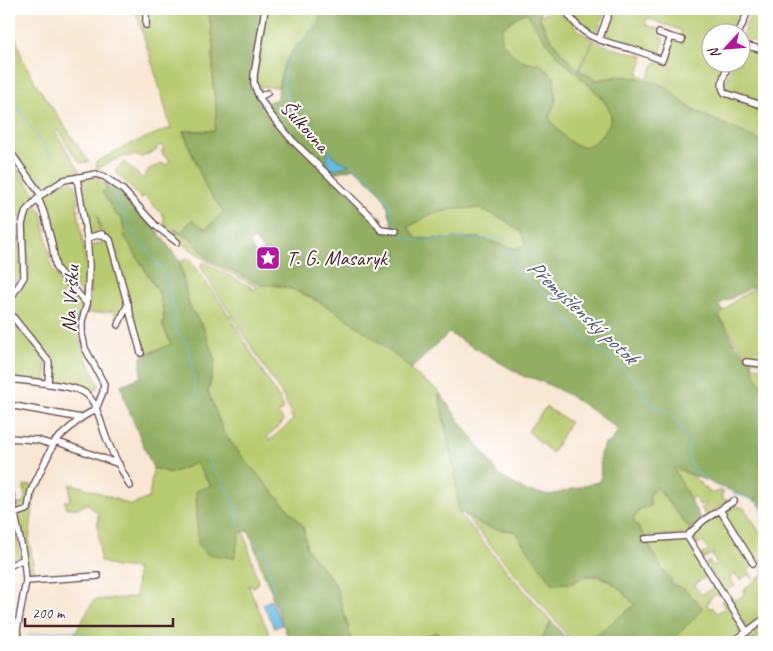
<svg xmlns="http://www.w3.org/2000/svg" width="773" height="651" font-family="Caveat,sans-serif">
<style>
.green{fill:#b7cb6f;stroke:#80754d}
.forest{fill:#91af62;stroke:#6e6746;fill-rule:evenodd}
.water{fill:#66bbe2;stroke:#586d86}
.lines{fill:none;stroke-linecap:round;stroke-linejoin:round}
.stream{stroke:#66bbe2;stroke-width:1}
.minor-casing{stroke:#643d44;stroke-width:8}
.minor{stroke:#fff;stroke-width:5.5}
.labels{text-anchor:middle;stroke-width:4;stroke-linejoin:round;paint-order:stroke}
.street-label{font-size:21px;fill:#4a1f2b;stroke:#fff}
.poi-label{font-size:21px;fill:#4a1f2b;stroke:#fff;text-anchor:start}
.water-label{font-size:22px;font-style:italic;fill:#555d74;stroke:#fff}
</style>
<rect width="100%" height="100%" fill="#fff"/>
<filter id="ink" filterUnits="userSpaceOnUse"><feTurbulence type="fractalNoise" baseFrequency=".02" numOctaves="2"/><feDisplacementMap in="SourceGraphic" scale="10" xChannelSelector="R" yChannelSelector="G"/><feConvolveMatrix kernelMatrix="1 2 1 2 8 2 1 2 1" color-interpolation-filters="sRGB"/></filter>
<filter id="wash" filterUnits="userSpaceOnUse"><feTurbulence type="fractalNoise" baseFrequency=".0096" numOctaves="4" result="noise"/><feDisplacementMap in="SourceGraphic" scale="20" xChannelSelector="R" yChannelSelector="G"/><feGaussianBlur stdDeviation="1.12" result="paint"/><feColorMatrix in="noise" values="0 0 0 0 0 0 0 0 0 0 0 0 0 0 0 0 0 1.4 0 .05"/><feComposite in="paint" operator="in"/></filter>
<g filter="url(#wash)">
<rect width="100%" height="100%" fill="#f8e7d3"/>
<path class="green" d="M11,9h2l1,22 8,27 14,26 53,78 -9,1 -23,-33 -2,2 25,39 -18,6 -23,14 -30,-46v-45h5v-3l-2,1 -3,-6v-58l5,-3z
M135,9h73l5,32v45l3,18 -1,27h-32l24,59 17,22 -19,17 -24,3 -6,-3 -6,5 -5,-9v-9l-20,-20 -3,3 -26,-28 9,-9 19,17 5,-9 14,-7 4,2 3,-2v-5l-6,-3 -2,-4 3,-1 -2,-5 -6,2 1,3 -15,7c-16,-5 -31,5 -45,12l-1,-7 30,-16 39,-16 6,-1 -10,-37z
M267,9h55l-4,13 -17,22 -3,-1 -14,21 -6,23h-21l-2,-4z
M557,9h6l17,23 13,8 -15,30c-17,-15 -30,-34 -39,-54z
M568,9h38l-9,24 -3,2 -4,-1 -17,-16z
M613,9h58l5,2 1,-2h69l-9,23h-27v30l16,1c-3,9 -11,22 -4,31l42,16v32c-21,-7 -58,-24 -77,-37 -7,-4 -11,-11 -18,-15 -22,-13 -46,-16 -71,-10l-19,-10 15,-29 22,8 28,7 -6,18 10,4 8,-17 9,3 9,-24 9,3 1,-4 -4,-2 2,-6 -35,-13 -2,6 13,5 -1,5 8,6 -5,14c-9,1 -16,-5 -24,-7 -10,-3 -19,-4 -29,-8l-3,-6z
M752,9h12v36l-21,-7 -1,-2z
M527,12c10,18 22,34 36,49 12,13 45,37 48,54 1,7 -6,16 -10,20 -3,4 -7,9 -11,11 -18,7 -32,-17 -41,-28l7,-18 -3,-24 -14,-13c-20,3 -26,-9 -38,-22l1,-13 16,-12z
M741,46l23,6v51l-39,-14 -1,-3 9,-23 7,-1z
M9,156l27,39 -16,25 -4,-7 -4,2 1,20 2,3 4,-1 3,37 -13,23z
M98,177l10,13 -5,2 13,23 6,3 3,19 34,56 5,20 -1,13 8,19 -28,9 -33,-118 -8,-4 -5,-17 3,17 -11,3 -8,-53 2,-3z
M71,180l4,3 4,20 -2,1 6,39 2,20h2l-1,36 -28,-33 -7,-37 -8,-27v-6l21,-14z
M34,207h4l4,6 10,56 31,36 -6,25 4,15 18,41 -5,5 -42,-10 2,-20 -45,-54 20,-29 -3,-47 2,-14z
M479,208l24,11 18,13 5,12 -10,5 -37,-11 -62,1 -9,-12 23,-13 22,-5z
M175,231l18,9 14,18 62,26 25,6 37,18 42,28 38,33 -1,1 28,21 16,80 5,42 53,64 39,44 -8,17 3,4h-96l-14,-10 -23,10h-58l-3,-2 -17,-56 -28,-35 -4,-23 -59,-67 -20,-26 -16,-41 7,-31 -12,-34 -14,-21 -9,-44 8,-4 33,45 59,97 4,9 -6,4 6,8 -17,16 3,3 23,-20 -9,-22 -84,-132 3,-4 53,28 1,-3 -50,-26 -31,-22z
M108,241l19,62 -7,14 -4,1 -2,-7 -28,3 4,-14v-54z
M764,282v80l-16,-3 -29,-43 14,-14z
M9,315l38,47 -1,20 -37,-5z
M753,366l11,1v24l-9,-17z
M546,407l24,15 -18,31 -24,-22z
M196,463l44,69h4l14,50 -2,4 -3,1 -5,-2 21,48 2,9h-172l-25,-7 20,-35 42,-3 1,-28 -22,-2 -15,-6c0,-16 -3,-31 -2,-47l-10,-10 -11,4h-11l-1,-7h5v-17l13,3 48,18 18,-7 4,-30 18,5z
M677,468l14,7 20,18 11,-2 1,2 -2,3 4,4h3l-22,16 -5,-8 6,-4 -1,-2 -6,3 -6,-8 -4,2 -16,-28z
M31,485l4,5 -6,51 6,32 -6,2 -12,-71 8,-1 -1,-17z
M656,487l35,43 -6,4 -40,3 -12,-17z
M732,505l12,3 20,30v34l-7,-9 -9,6 6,11 -5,-6 -9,6 -4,-6 -6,3 5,9 -11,6 -18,-29 3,-2 4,5 4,-2 -5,-9 2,-1 -1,-1 -10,6 -2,-4 8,-4 -6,-9 -8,2 -2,-8 11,-13z
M464,514c21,11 25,15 50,17l9,13 50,39c26,-18 44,3 62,22l-26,20 -20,17h-12l-6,-5h-3l-13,-17 -41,-47z
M11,517l10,39 -12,6v-44z
M685,537l24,38 -13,8 -1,3 6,9 15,-9 5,8 -3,2 -2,-2 -7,5 1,2 -3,2 2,6 3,-2 5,6 8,-5 -4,-6 3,-2 19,30 -16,12h-35l1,-2 -6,-3 -3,5 -9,-4 27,-30 -19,-20 -12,-5 -1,-4 -9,-11 -14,-27z
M764,573v44l-16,12 -17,-26 -2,-8 5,6 11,-7 -1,-4z
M764,623v19h-25l5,-3 3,3 8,-6 -2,-4z"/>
<path class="forest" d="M208,9h55l2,27 -2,-1 -8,48 10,20 13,-4c0,-19 4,-32 14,-47 3,-5 4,-7 9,-8l17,-22 4,-13h218l1,6 -2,1 5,12 17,25 20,19 12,7 5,1 21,-4 20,2 20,6 11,6 15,14 19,11 60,27v139l-46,24 6,6 -5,5c7,12 21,40 33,45l3,13 9,17v118l-8,-8 -83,-34 28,53 -10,10 -35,-43 -6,8v11l-10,3 -7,11 12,17 16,31 10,11v4c14,6 23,13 31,25 -8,13 -21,21 -29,34h-84l20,-17 26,-20 -1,-2 -22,-21 -14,-7 -16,1 -9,7 -20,1 -39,-53c-13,-1 -25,-2 -37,-9 -6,-4 -10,-8 -18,-9l-4,-41 -17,-81 62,85 26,15 25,4 50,-14 -1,-27 4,-9 7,-4 7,-10 -4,-5c-22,-15 -42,-31 -67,-42 -8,-3 -14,-7 -22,-7l-76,-44 -38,36c-25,-22 -114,-95 -148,-83l-56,-28 -14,-18 -18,-9v-2l6,3 11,-12 14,9 18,-17 -17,-22 -24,-59h32l1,-27 -3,-18v-45zM527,12c8,15 17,28 28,41 13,15 53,44 56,62 1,11 -15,30 -25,31 -16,3 -28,-17 -37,-28l7,-18 -2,-23 -15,-14c-19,3 -26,-9 -38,-22l1,-13 16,-12zM355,168l25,24 6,10 7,24 -9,2 -3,-3 2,-6 -2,-3h-7l-43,-41 3,-2zM480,208l23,11 18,13 5,12 -10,5 -37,-11 -62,1 -9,-12 23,-13 22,-5zM255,239l13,18 -2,2h-6l-10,-14v-4z
M107,181l12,9 37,39 24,33 9,44 14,21 12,34 -7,31 16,41 20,26 59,67 4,23 28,35 17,56 3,2h-65l-18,-45v-5l-8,-17 -15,-44 -9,1 -6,26 -28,-4 -8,-9 -2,-54 15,-5 -15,-23 -25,10 -18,-5 -28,-67 -4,-16 20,-8v-20l30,-13 -8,-18 1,-13 -5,-20 -34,-56 -3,-19 -6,-3 -14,-23 5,-2 -3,-7z
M551,621l14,16h6l6,5h-31l-4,-4z
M436,632l14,10h-37z"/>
<path class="water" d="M328,150l8,9 14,6 -19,5 -4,-5z
M271,600l11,25 -8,3 -11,-24z"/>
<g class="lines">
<path class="stream" d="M306,9l8,17 -29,37 -1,25 10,27 7,10 27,25
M9,86l1,6
M16,105l36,53
M350,165h4c11,10 27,20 33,34 7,16 4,23 17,39l20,3 31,-3 16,2 31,-2 6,4 6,25 13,13 20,15 32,39 52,41 7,9 14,22 15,4 7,8 14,23 1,19 7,12 28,20
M106,183l8,11 12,25 1,7 11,11 29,41 3,20 4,9v15l3,11 8,7 5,12 6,45
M207,458l27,42 5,24
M733,493c17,6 33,8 29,30l2,3
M252,539l15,15 7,39
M28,635c22,-3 52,-11 70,7"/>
</g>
</g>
<g filter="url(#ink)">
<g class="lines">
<defs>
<path id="minor" d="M265,9l-11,66v9l5,13 11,17 22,26 79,77 10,13 14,2
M565,9c17,30 37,32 67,40 10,3 20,7 30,11l9,-23 -12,-4
M146,25v-16
M739,32l10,-23
M671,37l11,3
M599,40l11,-31
M740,44l24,6
M729,62c-3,10 -11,23 -4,31l39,13
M9,95l4,8
M259,97l8,-4
M9,150l32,45
M38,198l6,15 8,31 4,24 31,36
M87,238l15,-4 8,6 31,113
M9,301l15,-24 -2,-53 4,-13 15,-16 23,-15 32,-6 9,3 18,13 33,36 21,16
M9,312l40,50 -1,22
M118,325l10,-21
M746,362l18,2
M9,379c15,2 65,6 76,14 12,8 16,32 21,44 6,17 16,33 24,49
M9,405l72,13
M9,438l28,2 16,5
M55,441l64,23
M9,485l15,74 2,22 -9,49 2,12
M720,510l33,53
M14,514l14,-5 3,-18 24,-50 26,-23 15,-9 7,-17 1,-8 -19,-36 -3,-14v-13l5,-17 2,-38 -2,-28 -10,-60
M687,536l60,96
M645,539l42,-3 17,-16 30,-19
M9,566l15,-7
M26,581l72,-5
M733,642l31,-23"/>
</defs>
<use href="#minor" class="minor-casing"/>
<use href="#minor" class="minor"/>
</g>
</g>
<defs>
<symbol id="sight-square" viewBox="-11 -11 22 22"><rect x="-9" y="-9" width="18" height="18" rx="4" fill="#b5179e" stroke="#fff"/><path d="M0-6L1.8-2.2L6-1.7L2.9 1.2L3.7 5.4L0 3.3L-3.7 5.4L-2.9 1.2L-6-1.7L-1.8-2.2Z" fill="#fff"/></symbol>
</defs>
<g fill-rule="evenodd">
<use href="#sight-square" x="254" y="244" width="28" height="28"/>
</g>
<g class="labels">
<g class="street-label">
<text transform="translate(305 126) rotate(48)" y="7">Šulkovna</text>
<text transform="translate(70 299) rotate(-87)" y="7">Na Vršku</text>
</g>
<g class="poi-label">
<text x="286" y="265">T. G. Masaryk</text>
</g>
<g class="water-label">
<text transform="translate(583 311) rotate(43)" y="8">Přemyšlenský potok</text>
</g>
</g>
<rect width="773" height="651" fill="none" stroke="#fff" stroke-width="30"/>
<g transform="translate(726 48) rotate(244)"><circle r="24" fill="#ffffff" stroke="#b7a5aa"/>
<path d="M0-4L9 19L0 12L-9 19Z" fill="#b5179e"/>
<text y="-8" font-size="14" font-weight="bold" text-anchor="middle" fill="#4a1f2b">N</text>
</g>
<path d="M25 618v8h148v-8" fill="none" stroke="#4a1f2b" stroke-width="2.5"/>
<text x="32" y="618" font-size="15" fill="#4a1f2b" stroke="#ffffff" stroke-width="4" paint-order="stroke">200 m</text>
</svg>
